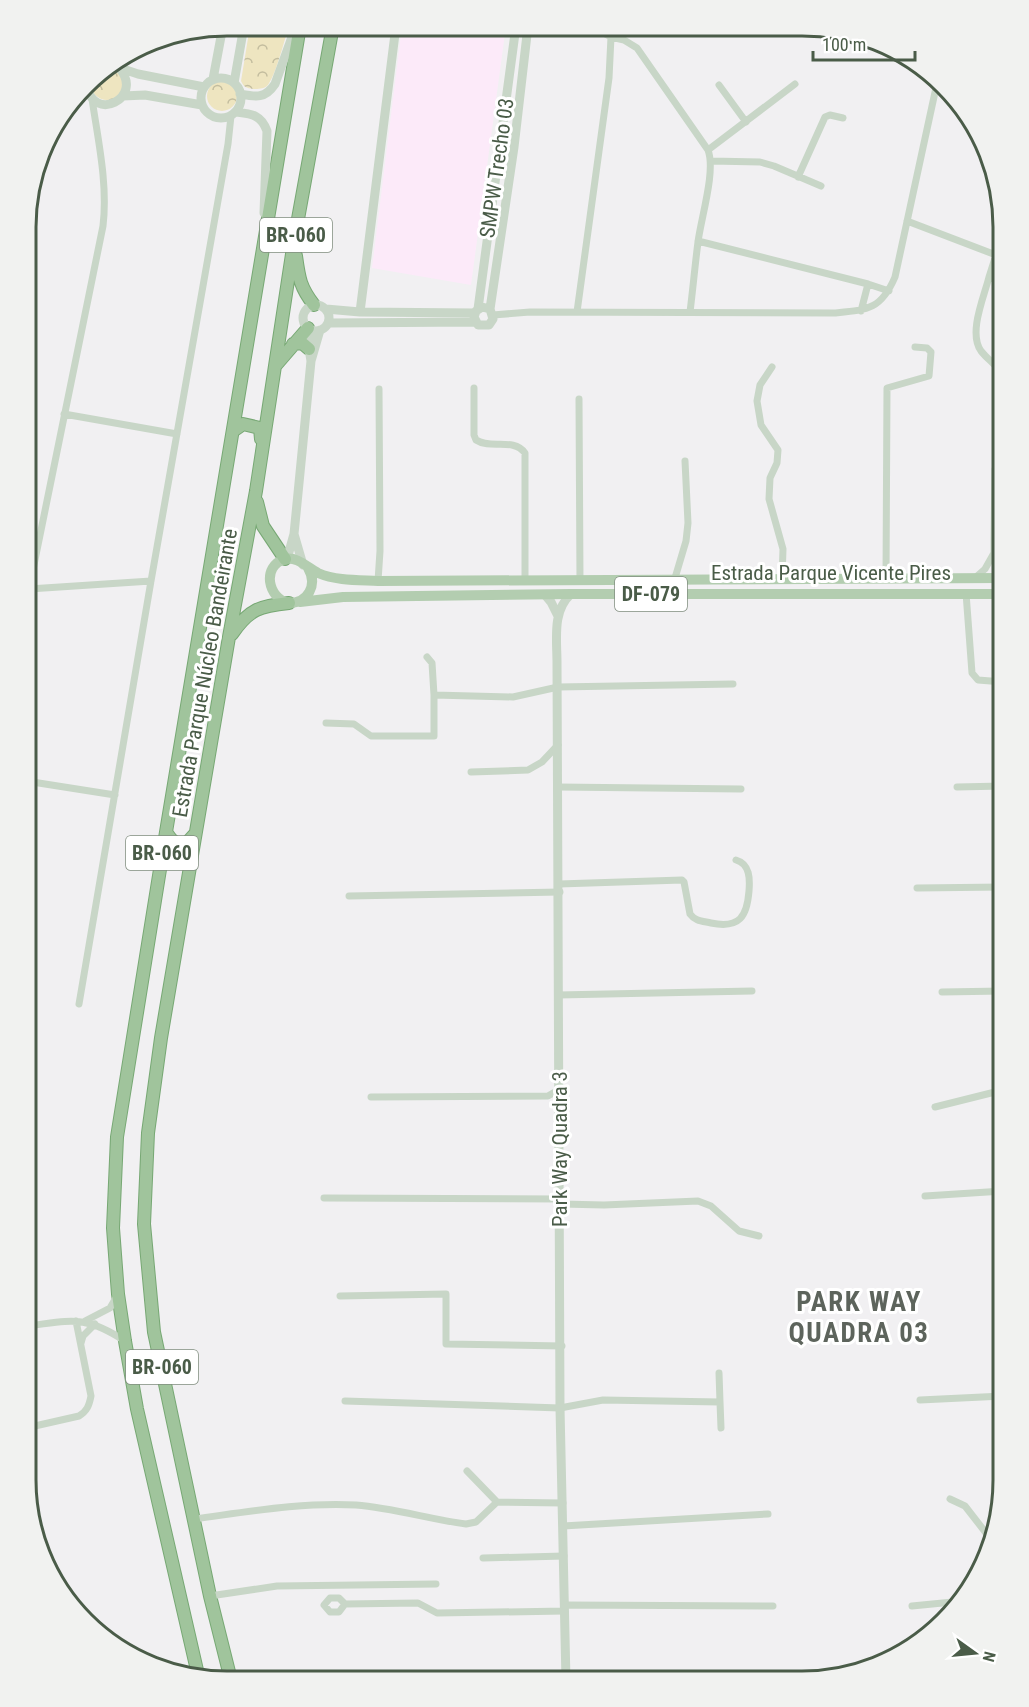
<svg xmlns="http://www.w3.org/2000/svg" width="1029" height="1707" font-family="'Roboto Condensed',sans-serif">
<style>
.commercial{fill:#fceaf9}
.park{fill:url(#park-crowns)}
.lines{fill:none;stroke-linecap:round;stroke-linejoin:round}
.trunk-casing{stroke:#77a874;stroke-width:14}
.minor{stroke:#c8d6c7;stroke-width:7}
.tertiary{stroke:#c8d6c7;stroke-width:9}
.primary{stroke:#b3cdb0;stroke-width:10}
.trunk{stroke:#a0c49c;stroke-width:12}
.labels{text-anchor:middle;stroke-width:6;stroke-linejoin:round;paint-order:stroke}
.shield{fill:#fff;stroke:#808d7f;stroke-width:1.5}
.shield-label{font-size:20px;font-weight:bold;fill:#4a5c48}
.street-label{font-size:21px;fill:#4a5c48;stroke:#fff}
.district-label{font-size:27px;font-weight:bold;letter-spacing:1.5px;fill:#5d645c;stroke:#fff}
.rim{fill:none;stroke:#4a5c48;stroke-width:3}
</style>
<defs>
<pattern id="park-crowns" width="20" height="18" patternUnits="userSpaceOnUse" patternTransform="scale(1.5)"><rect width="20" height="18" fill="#eee5c0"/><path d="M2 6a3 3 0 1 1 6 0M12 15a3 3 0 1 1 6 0" fill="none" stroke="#c3bd9e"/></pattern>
</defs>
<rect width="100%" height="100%" fill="#f1f0f2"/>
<path class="commercial" d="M402,26h104l-35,259 -99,-17z"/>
<path class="park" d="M250,26h39c-4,12 -14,52 -22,60 -4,3 -10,3 -14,3 -7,-1 -9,-2 -12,-8z
M91 84a16 16 0 1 1 32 0a16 16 0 1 1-32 0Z
M207 96a15 15 0 1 1 30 0a15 15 0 1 1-30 0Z"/>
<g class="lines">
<defs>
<path id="trunk" d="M296,256c3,22 4,31 18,49
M293,344l9,-1 7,6
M276,365l32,-37
M233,431l10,-7 17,4 1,11
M257,502l6,24 22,33
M232,634c17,-25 28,-28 57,-31
M166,832c5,8 8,12 19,13l10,-11
M199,1679l-62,-270 -12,-68 -7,-47 -5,-66 4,-91 49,-305 134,-806
M231,1680l-21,-84 -56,-264 -10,-108 4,-91 13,-95 68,-401 27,-146 38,-250 39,-215"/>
</defs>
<use href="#trunk" class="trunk-casing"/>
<path class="minor" d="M592,27l19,10 13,3 13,8 71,102c8,21 -7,68 -10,92 -3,23 -5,46 -8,70
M719,85l27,37
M708,150l87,-66
M711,161l49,1 14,4 47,20
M798,177l27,-60 5,-2 13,3
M907,221l89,34 -7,22 14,6
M698,241l170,43 21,7
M989,277c-5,20 -21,56 -8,74 7,9 17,15 22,25
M861,311l7,-27
M577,312l32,-234 2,-41
M493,315l37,-3 304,1c33,-3 47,-3 61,-36l42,-194
M772,367l-12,18 -3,16 4,24 17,25 -1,13 -7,15 -1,21 14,50 -1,30
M474,388v47l2,5c15,10 37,-3 49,13v128
M579,399l1,182
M64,414l113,20
M1003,572l-9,-19v-12l1,-72 8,-11
M976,577l9,-8 9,-16
M675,578l11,-37 2,-18 -3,-62
M886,578l1,-190 42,-12 2,-24 -4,-4 -12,-1
M378,581l2,-30 -1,-162
M29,589l122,-8
M966,593l6,80 6,7 25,2
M27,599l76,-373c5,-42 -5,-86 -11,-127
M427,657l5,6 2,32 79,2 45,-10 175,-3
M326,723l28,1 17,12h63v-41
M471,772l57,-2 14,-8 16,-17
M26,781l89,14
M558,787l183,2
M957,787l46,-1
M559,884l123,-4 2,2 6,32c5,7 12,7 21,9 29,6 36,-7 38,-32 1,-12 1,-27 -13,-31
M917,888l86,-1
M349,896l211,-4
M942,992l61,-1
M558,995l194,-4
M79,1004l72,-423 77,-437 3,-28
M371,1097l177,-1 12,-7
M935,1107l68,-17
M925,1196l78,-5
M324,1198l237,1
M561,1204l43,1 94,-4 13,5 28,25 20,5
M340,1296l106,-2v50l116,2
M85,1321l25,-13 7,-12
M26,1326c45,-5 58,-12 99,15
M81,1343l2,-7 12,-12
M719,1373l1,29
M920,1400l83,-4
M345,1401l215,7 43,-8 117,2 1,26
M26,1428l53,-12c8,-5 10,-10 12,-20l-15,-75
M467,1471l30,31 66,1
M950,1499l15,7 28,36
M194,1519c53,-7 108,-17 162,-14 37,3 73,14 110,19l10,-2 21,-20
M563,1526l205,-12
M483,1558l81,-2
M210,1596l67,-10 159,-2
M345,1604l-6,8h-9l-6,-7 6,-7h9l6,6 73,-1 19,10 128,-2
M565,1605l208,1
M912,1606l51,-5"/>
<path class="tertiary" d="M111,65l27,9 66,13
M201 98a20 20 0 1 1 40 0a20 20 0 1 1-40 0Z
M213,79l10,-53
M234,83l10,-57
M87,86c6,37 57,12 33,-17
M240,94c16,3 25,5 35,-10l21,-58
M123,96l22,-1 57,10
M235,112c16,2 26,2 32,19l-3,82
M303 318a13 13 0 1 1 26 0a13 13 0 1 1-26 0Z
M326,309l34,3 114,1
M478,309l38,-283
M490,309l-8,-2 -6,4 -2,6 4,8h11l4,-6 -3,-10 24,-162 14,-121
M360,312l36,-286
M329,323l146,-1
M311,361l9,-31
M294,534l9,31
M287,559l7,-25 17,-173 -2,-12 2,-19
M546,596l5,6 7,14
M566,1681l-6,-273 -3,-745c0,-24 -5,-52 14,-69"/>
<path class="primary" d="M308,568c10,17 0,35 -19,35 -21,-4 -28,-37 -4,-44 12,-3 23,9 33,14 19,8 40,7 60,8l625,-3
M300,602l43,-5 228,-3h432"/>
<use href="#trunk" class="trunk"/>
</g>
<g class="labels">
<g class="shield">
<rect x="260" y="218" width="72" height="34" rx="4.5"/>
<rect x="615" y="577" width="72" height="34" rx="4.5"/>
<rect x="126" y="836" width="72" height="34" rx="4.5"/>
<rect x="126" y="1350" width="72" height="34" rx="4.5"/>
</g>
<g class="shield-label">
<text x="296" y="242">BR-060</text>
<text x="651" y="601">DF-079</text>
<text x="162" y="860">BR-060</text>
<text x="162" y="1374">BR-060</text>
</g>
<g class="street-label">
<text transform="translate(497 168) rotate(-82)" y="7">SMPW Trecho 03</text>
<text x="831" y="580">Estrada Parque Vicente Pires</text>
<text transform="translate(205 673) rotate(-80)" y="7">Estrada Parque Núcleo Bandeirante</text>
<text transform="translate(560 1149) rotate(-90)" y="7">Park Way Quadra 3</text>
</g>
<g class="district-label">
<text x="859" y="1311">PARK WAY<tspan x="859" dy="31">QUADRA 03</tspan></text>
</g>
</g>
<path d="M0 0H1029V1707H0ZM227 36H802A191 191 0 0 1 993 227V1480A191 191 0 0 1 802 1671H227A191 191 0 0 1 36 1480V227A191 191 0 0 1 227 36Z" fill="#f1f2f0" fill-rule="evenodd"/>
<path class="rim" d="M227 36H802A191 191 0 0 1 993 227V1480A191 191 0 0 1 802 1671H227A191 191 0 0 1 36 1480V227A191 191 0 0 1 227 36Z"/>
<g transform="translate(975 1653) rotate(105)" stroke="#ffffff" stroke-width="4.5" paint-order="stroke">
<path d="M0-4.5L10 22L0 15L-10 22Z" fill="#4a5c48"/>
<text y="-9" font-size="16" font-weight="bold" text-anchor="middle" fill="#4a5c48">N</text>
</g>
<path d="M813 51v9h102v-9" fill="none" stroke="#4a5c48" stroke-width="3"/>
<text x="822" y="51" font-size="18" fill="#4a5c48" stroke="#ffffff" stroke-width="4.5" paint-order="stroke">100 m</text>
</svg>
